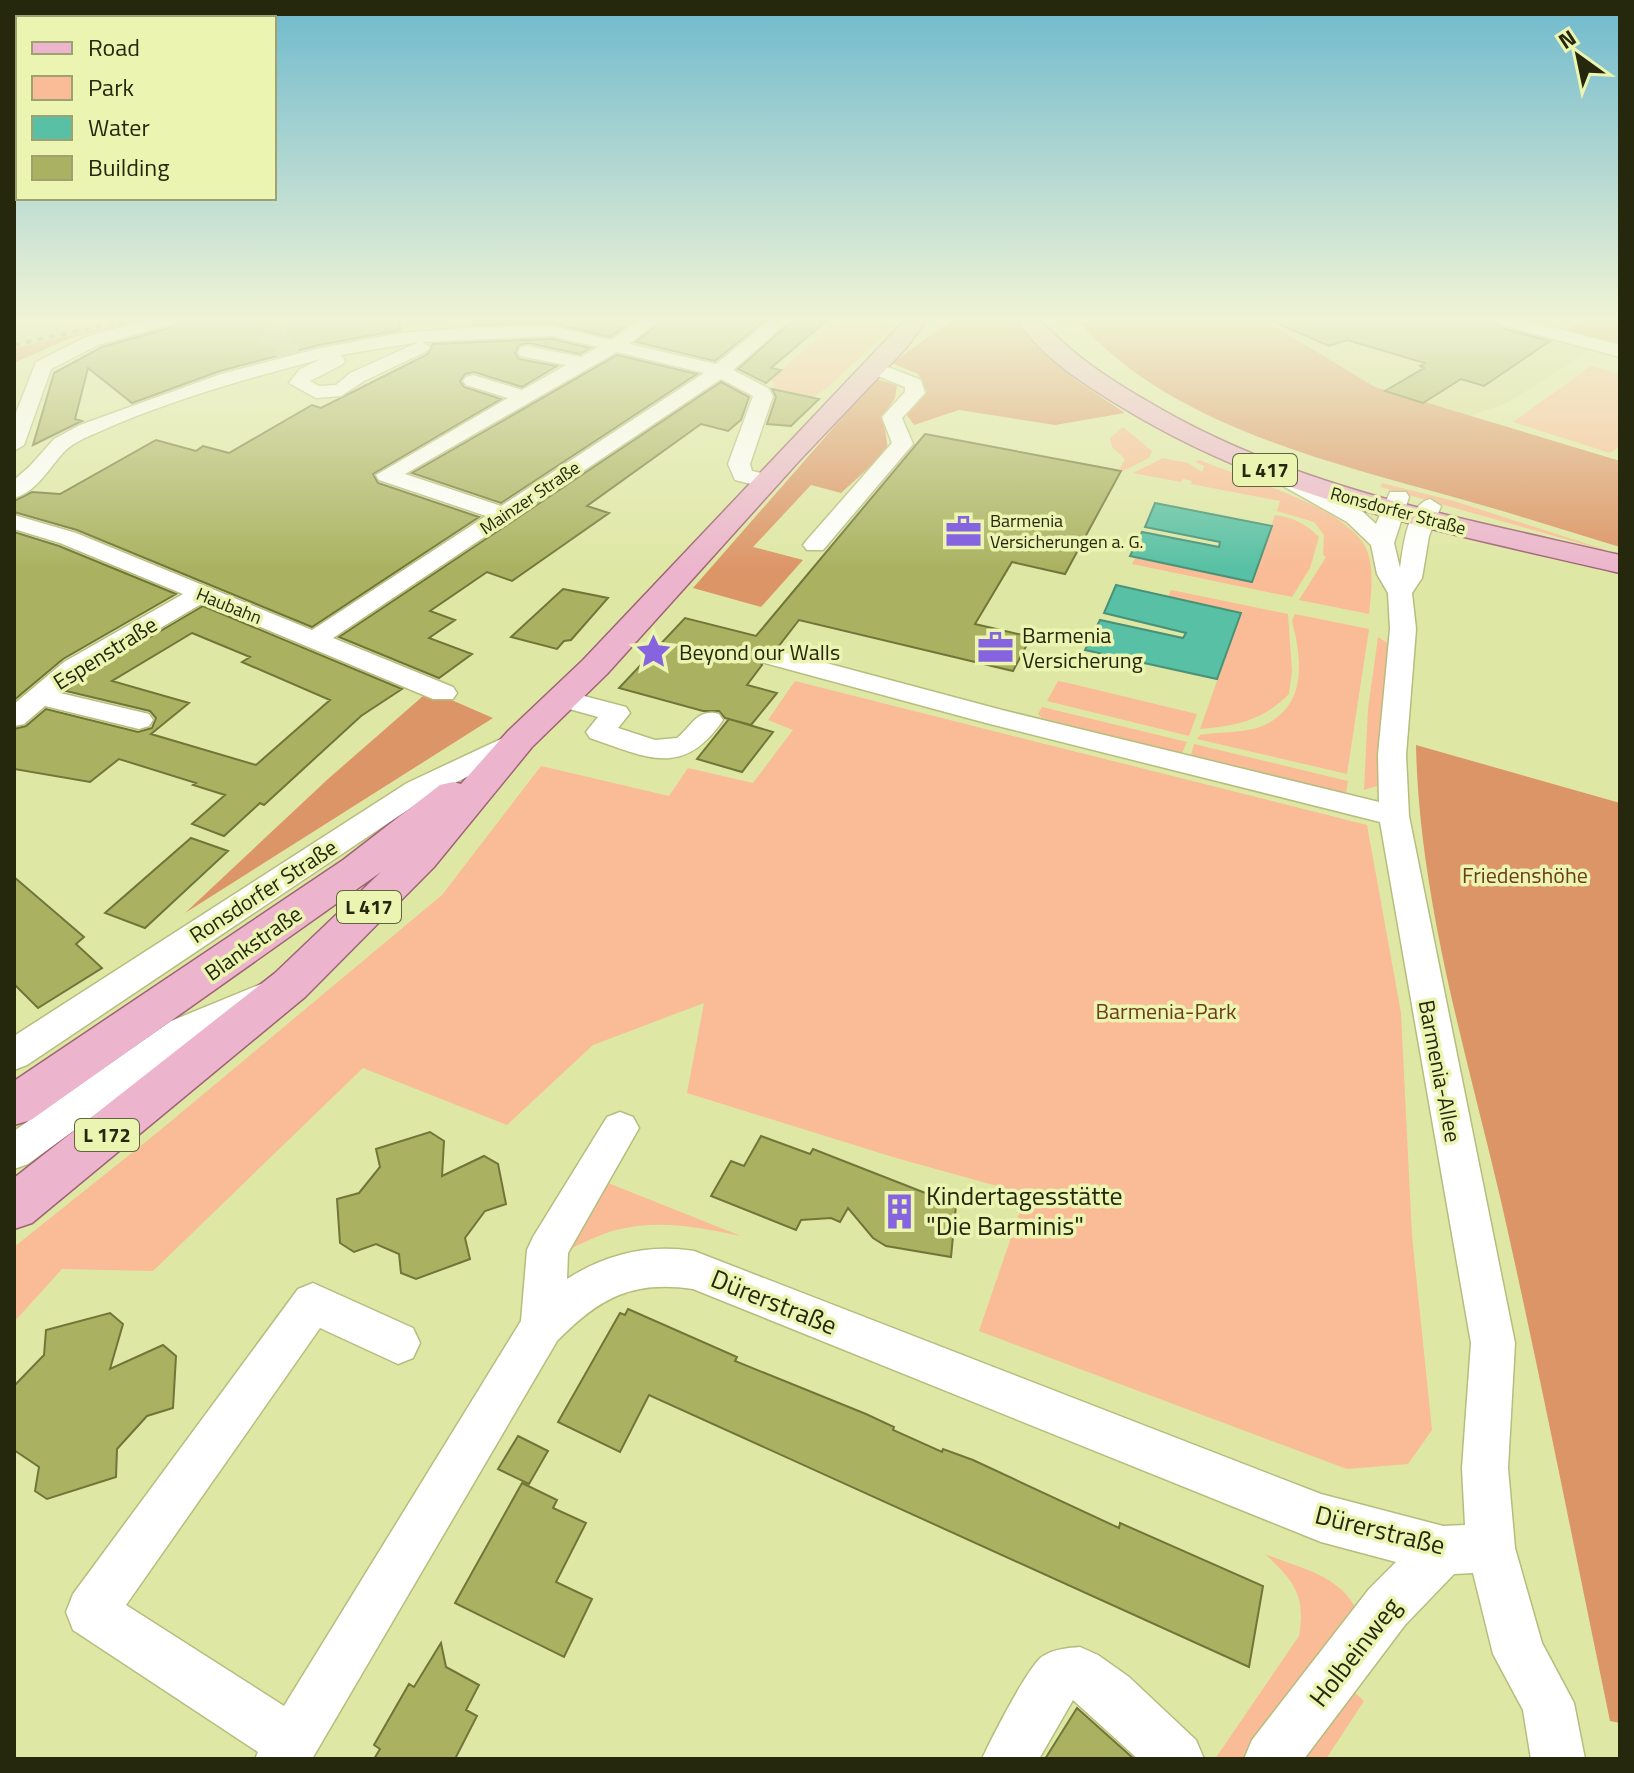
<svg xmlns="http://www.w3.org/2000/svg" width="1634" height="1773" font-family="'Titillium Web',sans-serif">
<style>
.built{fill:#d5dc93}
.green{fill:#f9bc96}
.forest{fill:#dc9567}
.water{fill:#58c0a4;stroke:#499277;stroke-width:2}
.building{fill:#aab261;stroke:#707638;stroke-width:2;fill-rule:evenodd}
.lines{fill:none;stroke-linecap:round;stroke-linejoin:round}
.minor-tunnel{stroke:#bac187;stroke-width:20;stroke-dasharray:20 10;stroke-linecap:butt}
.minor-casing{stroke:#b6bd7d;stroke-width:3}
.major-casing{stroke:#9e6374;stroke-width:3}
.minor{fill:#fff;fill-rule:evenodd}
.major{fill:#ecb5cd;fill-rule:evenodd}
.rail{stroke:#8b9061;stroke-width:4;stroke-dasharray:6 6;stroke-linecap:butt}
.labels{text-anchor:middle;stroke-width:7;stroke-linejoin:round;paint-order:stroke}
.far-street-label{font-size:18px;fill:#26280e;stroke:#ecf4b2}
.far-poi-label{font-size:18px;fill:#26280e;stroke:#ecf4b2;text-anchor:start}
.shield{fill:#ecf4b2;stroke:#61653f;stroke-width:2}
.shield-label{font-size:20px;font-weight:bold;fill:#26280e}
.poi-label{font-size:22px;fill:#26280e;stroke:#ecf4b2;text-anchor:start}
.street-label{font-size:22px;fill:#26280e;stroke:#ecf4b2}
.park-label{font-size:22px;fill:#6c3c1b;stroke:#ecf4b2}
.near-poi-label{font-size:26px;fill:#26280e;stroke:#ecf4b2;text-anchor:start}
.near-street-label{font-size:26px;fill:#26280e;stroke:#ecf4b2}
</style>
<rect width="100%" height="100%" fill="#dfe7a5"/>
<path class="built" d="M40,321h93l-119,27v-21z
M1266,321h224l101,29 -86,54 -39,13 -91,-30z"/>
<path class="green" d="M838,321h61l-73,68 -13,8 -38,-7 -3,-12z
M1591,366l29,8v72l-10,7 -97,-31z
M1123,427l29,24 -3,7 -26,13 -3,-3 5,-9 -13,-12 -2,-9z
M1163,458l25,5 14,9 2,-6 -9,-4 5,-2c41,18 154,48 168,93 6,20 3,41 1,61l-70,-14 27,-43 -3,-2 1,-20 -10,-13 -37,-11 3,-10 -89,-17 1,-3 -9,-2 -2,3 -48,-9z
M1382,483l72,18 161,52 -235,-66z
M1275,515c19,3 30,8 44,22l-9,31 -18,29 -160,-33 3,-6 117,24z
M1171,590l117,24 4,57 -3,23c-27,27 -53,32 -89,35l41,-116 -73,-17z
M1295,614l74,15 -22,145 -150,-35 3,-4c18,-3 40,-2 57,-7 50,-17 46,-65 35,-107z
M1378,637l14,9 -12,139 -16,5 4,-81z
M795,681l572,144 34,188 11,223 20,194 -24,34 -61,5 -368,-138 47,-137 -130,-36 -209,-65 17,-90 -111,42 -86,80 -144,-57 -210,203 -91,-2 -48,53v-75l144,-115 284,-237 99,-129 128,30 19,-28 65,15 40,-53 -25,-10z
M1058,681l10,2 129,31 -8,22 -142,-35z
M1042,707l145,35 -5,11 -140,-35 -4,-4z
M1194,744l154,37 -2,12 -155,-38z
M608,1183l133,53c-42,-9 -83,-17 -125,-6 -16,4 -32,13 -47,19z
M1265,1554c34,14 76,21 92,57l-105,148h-37l84,-123c7,-41 -5,-55 -34,-82z
M1353,1691l11,10 -38,58h-40z"/>
<path class="forest" d="M137,321l-67,17 -56,25v-15z
M951,321h64l61,59 49,33 -70,12 -96,-15 -45,15 -7,-10 20,-23 -9,-18 -26,-11z
M1078,321h188l109,66 245,74v86c-54,-16 -108,-34 -163,-49 -128,-36 -288,-73 -379,-177z
M1583,321h37v25l-55,-15z
M876,379l21,6 -2,13 -12,18 5,34 -47,43 -30,-8 -58,62 50,13 -42,47 -68,-19z
M429,694l11,1 53,23 -308,195 143,-134 95,-83z
M1416,745l204,58v920l-10,-2c-36,-173 -70,-348 -109,-520 -35,-149 -82,-303 -85,-456z"/>
<path class="water" d="M1155,503l117,23 -20,56 -122,-26 12,-24 77,15 1,-5 -75,-15z
M1116,585l125,28 -24,66 -132,-29 15,-30 83,18 3,-5 -82,-20z"/>
<path class="building" d="M182,321h217l1,9 -81,15 -99,26 -88,32 -44,-35 -13,51 7,2 -49,24 21,-72 48,-26 67,-19z
M478,321h155l-23,16 -58,-14 -81,2z
M661,321h103l-49,40 -79,-19z
M792,321h34l-55,47 10,2 -15,13 -28,-14z
M1272,321h224l5,7 49,13 -66,45 -23,-7 -38,24 -38,-12 39,-23 -4,-2 5,-3 -78,-23 -18,6z
M552,339l38,9 -10,6 -52,-11 -9,2 -4,8 4,6 38,7 -35,21 -48,-15 -9,2 -5,7 4,6 37,12 -128,75 5,9 101,34 -167,110 -235,-97 -63,-18v-11l18,-9 28,2 96,-54 40,11 7,-5 26,7 83,-48 9,3 107,-54 5,-10z
M617,355l80,19 -196,129 -89,-30z
M721,382l28,15 -8,23 -13,11 -27,-7 -114,82 22,7 -97,68 -25,-9 -57,39 25,9 -26,18 43,16 -33,24 -100,-41z
M772,389l47,10 -28,27 -24,-2 9,-27z
M925,434l196,37 -56,103 -53,-12 -37,62 56,13 -18,34 -214,-51 -21,27h-18l-6,7 8,11 -15,20 30,8 -26,32 -26,-7 -6,-7h-16l-84,-23 66,-70 71,18z
M14,532l45,14 117,48 -113,65 -49,41z
M563,589l45,9 -37,42 -7,1 -7,8 -46,-12z
M203,606l199,83 -41,27 -97,89 -4,-2 -36,33 -32,-12 33,-29 -32,-10 3,-2 -77,-24 -29,23 -76,-13v-40l12,-3 20,-17 92,23 14,-4 4,-10 -6,-7 -84,-20 18,-15zM192,633l58,24 -8,5 88,38 -74,65 -105,-31 38,-31 -77,-22z
M729,719l44,13 -31,40 -45,-13z
M191,838l37,13 -83,77 -40,-15z
M14,877l70,60 -8,7 26,24 -64,40 -24,-24z
M430,1132l14,9 -2,35 42,-20 14,8 8,40 -21,7 -20,27 5,21 -54,20 -15,-6 -2,-19 -23,-10 -22,8 -14,-9 -3,-44 22,-6 21,-26 -4,-18z
M761,1136l49,18 3,-5 143,56 -5,52 -65,-11 -13,-8 -25,-30 -8,14 -9,-4 -30,2 -5,10 -85,-34 20,-35 13,5z
M628,1309l109,48 -2,4 131,53 28,13 -1,3 49,22 1,-3 30,11 146,68 1,-5 143,63 -14,81 -600,-272 -29,57 -62,-30 62,-109 5,2z
M110,1313l13,11 -13,45 53,-24 13,11 -3,52 -26,8 -30,33 -1,28 -69,22 -12,-8 4,-24 -25,-17v-64l30,-31 2,-25z
M518,1436l30,15 -19,33 -31,-15z
M522,1483l35,17 -4,8 33,15 -30,59 36,17 -28,58 -109,-54z
M441,1643l5,24 33,18 -13,25 11,6 -22,43h-81l6,-10 -6,-4 35,-61 5,3z
M1077,1708l57,51h-89z"/>
<g class="lines">
<path class="minor-tunnel" d="M287,332l-18,7 26,17"/>
<defs>
<path id="minor" d="M143,321h28l-3,4 -70,20 -47,24 -27,76 -10,6v-33l22,-56 50,-25z
M638,321h20l-29,23 87,20 53,-43h20l-56,49 35,18 5,8 -23,68 2,7 23,5 3,5 -11,7 -32,-8 -7,-16 25,-68 -32,-17 -388,259 120,49 4,6 -4,6h-20l-230,-96 -121,71 -22,19 89,21 4,6 -4,6 -10,3 -94,-23 -21,18 -10,2v-22l50,-42 119,-68 -123,-51 -46,-14v-14l62,18 236,97 174,-114 -107,-36 -3,-5 132,-77 -42,-13 -3,-4 3,-4 7,-2 49,15 44,-25 -46,-9 -2,-4 2,-4 7,-2 54,11 17,-10 -46,-11 -130,6 8,5 -3,4 -63,30 -23,15 -25,2 -27,-15 11,-14 21,-10c-76,20 -155,42 -227,75 -8,3 -20,9 -27,15 -17,16 -28,42 -53,49v-18l16,-14 24,-27 26,-14 141,-51 99,-26 81,-15 77,-6 74,-1 59,14zM419,342l-69,31 -14,12 -17,1 -9,-5 33,-17 2,-4 -5,-5zM617,352l87,21 -203,133 -96,-32z
M1499,321h29l92,24v12l-118,-32z
M875,362l46,18 4,13 -23,25 11,26 -90,106h-16l-4,-5 4,-5 85,-97 -10,-26 23,-25v-5l-37,-15 -2,-4 2,-4z
M1291,474l72,38 13,12 14,-32h16l3,5 -15,46 6,25c3,-20 7,-63 30,-69l11,7 -12,30 -7,42 -10,15 4,36 -10,126 3,61 106,527 -7,125 7,80 27,95 32,60 11,56h-54l-8,-49 -30,-56 -20,-81 -19,1 -49,51 -101,134h-60l8,-19 117,-151 27,-27 -75,-20 -628,-253c-61,-9 -94,9 -136,52l-245,418h-57l3,-7 -185,-122 -7,-18 7,-18 225,-305 15,-6 100,45 7,15 -7,15 -15,6 -78,-36 -194,277 158,101 237,-385 6,-71 6,-13 74,-120 13,-5 13,5 6,11 -71,125 -1,26c39,-25 81,-35 127,-28l627,243 122,32 22,-1 -3,-57 9,-125 -91,-521 -394,-99 -225,-61 -4,-6 4,-6 9,-2 232,62 377,92 -1,-47 12,-126 -2,-36 -11,-19 -6,-29 -24,-23 -64,-36 -3,-5z
M565,691l61,16 4,6 -12,15 37,12 22,-2c15,-12 20,-30 42,-24l4,6c-40,59 -77,37 -133,18l-4,-6 12,-15 -43,-12 -4,-6 4,-6z
M520,730l10,3 4,6 -4,6 -103,52 -400,268 -13,5v-34l393,-253z
M261,984l12,4 5,9 -5,9 -76,35 -169,123 -14,5v-38l157,-110z
M1080,1647l18,8 31,22 67,63 8,19h-66l-65,-59 -34,59h-57c8,-18 47,-95 61,-103 11,-7 25,-8 37,-9z"/>
<path id="major" d="M904,321h22l-20,27 -107,113 -192,213 -75,73 -98,120 -129,130 -273,226 -18,6v-51l261,-205 106,-101 -350,248 -17,5v-44l329,-221 97,-75 13,-3 8,2 47,-53 75,-71z
M1018,321h23c32,34 66,57 106,80 145,87 310,116 473,154v18c-178,-42 -342,-70 -500,-167 -39,-24 -76,-47 -102,-85z"/>
</defs>
<use href="#minor" class="minor-casing"/>
<use href="#major" class="major-casing"/>
<use href="#minor" class="minor"/>
<use href="#major" class="major"/>
<path class="rail" d="M14,345l109,-24"/>
</g>
<linearGradient id="sky" x2="0" y2="1"><stop stop-color="#6eb9cd"/><stop offset="0.56" stop-color="#f1f4d6"/><stop offset="1" stop-color="#f1f4d6" stop-opacity="0"/></linearGradient>
<rect width="1634" height="569" fill="url(#sky)"/>
<defs>
<symbol id="office-bare" viewBox="-9 -9 18 18"><path d="M-6-3h4V-5.5h4V-3h4V5H-6ZM-1-4.5V-3h2v-1.5ZM-6 0V1H6V0Z" fill="#8764df" stroke="#ecf4b2" stroke-width="2.5" paint-order="stroke"/></symbol>
<symbol id="sight-bare" viewBox="-9 -9 18 18"><path d="M0-6L1.8-2.2L6-1.7L2.9 1.2L3.7 5.4L0 3.3L-3.7 5.4L-2.9 1.2L-6-1.7L-1.8-2.2Z" fill="#8764df" stroke="#ecf4b2" stroke-width="2.5" paint-order="stroke"/></symbol>
<symbol id="building-bare" viewBox="-9 -9 18 18"><path d="M-4-6H4V6H1V3H-1V6H-4ZM-2.5-4.3h1.7v1.8h-1.7ZM.8-4.3h1.7v1.8H.8ZM-2.5-1h1.7V.8h-1.7ZM.8-1h1.7V.8H.8Z" fill="#8764df" stroke="#ecf4b2" stroke-width="2.5" paint-order="stroke"/></symbol>
</defs>
<g fill-rule="evenodd">
<use href="#office-bare" x="938" y="506" width="51" height="51"/>
<use href="#office-bare" x="970" y="622" width="51" height="51"/>
<use href="#sight-bare" x="628" y="626" width="51" height="51"/>
<use href="#building-bare" x="874" y="1186" width="51" height="51"/>
</g>
<g class="labels">
<g class="far-street-label">
<text transform="translate(530 498) rotate(-34)" y="6">Mainzer Straße</text>
<text transform="translate(1398 511) rotate(15)" y="6">Ronsdorfer Straße</text>
<text transform="translate(229 606) rotate(22)" y="6">Haubahn</text>
</g>
<g class="far-poi-label">
<text x="990" y="527">Barmenia<tspan x="990" dy="21">Versicherungen a. G.</tspan></text>
</g>
<g class="shield">
<rect x="1233" y="454" width="64" height="32" rx="6"/>
<rect x="337" y="891" width="64" height="32" rx="6"/>
<rect x="75" y="1119" width="64" height="32" rx="6"/>
</g>
<g class="shield-label">
<text x="1265" y="477">L 417</text>
<text x="369" y="914">L 417</text>
<text x="107" y="1142">L 172</text>
</g>
<g class="poi-label">
<text x="1022" y="643">Barmenia<tspan x="1022" dy="25">Versicherung</tspan></text>
<text x="679" y="660">Beyond our Walls</text>
</g>
<g class="street-label">
<text transform="translate(105 653) rotate(-32)" y="8">Espenstraße</text>
<text transform="translate(263 891) rotate(-33)" y="8">Ronsdorfer Straße</text>
<text transform="translate(253 943) rotate(-35)" y="8">Blankstraße</text>
<text transform="translate(1440 1071) rotate(79)" y="8">Barmenia-Allee</text>
</g>
<g class="park-label">
<text x="1525" y="883">Friedenshöhe</text>
<text x="1166" y="1019">Barmenia-Park</text>
</g>
<g class="near-poi-label">
<text x="926" y="1205">Kindertagesstätte<tspan x="926" dy="30">"Die Barminis"</tspan></text>
</g>
<g class="near-street-label">
<text transform="translate(774 1302) rotate(22)" y="9">Dürerstraße</text>
<text transform="translate(1380 1530) rotate(14)" y="9">Dürerstraße</text>
<text transform="translate(1355 1652) rotate(-52)" y="9">Holbeinweg</text>
</g>
</g>
<rect width="1634" height="1773" fill="none" stroke="#26280e" stroke-width="32"/>
<rect x="16" y="16" width="260" height="184" fill="#ecf4b2" stroke="#9da270" stroke-width="2"/>
<rect x="32" y="42" width="40" height="12" fill="#ecb5cd" stroke="#9da270" stroke-width="2"/>
<text x="88" y="56" font-size="24" fill="#26280e">Road</text>
<rect x="32" y="76" width="40" height="24" fill="#f9bc96" stroke="#9da270" stroke-width="2"/>
<text x="88" y="96" font-size="24" fill="#26280e">Park</text>
<rect x="32" y="116" width="40" height="24" fill="#58c0a4" stroke="#9da270" stroke-width="2"/>
<text x="88" y="136" font-size="24" fill="#26280e">Water</text>
<rect x="32" y="156" width="40" height="24" fill="#aab261" stroke="#9da270" stroke-width="2"/>
<text x="88" y="176" font-size="24" fill="#26280e">Building</text>
<g transform="translate(1578 56) rotate(327)" stroke="#ecf4b2" stroke-width="6" paint-order="stroke">
<path d="M0-6L14 30L0 20L-14 30Z" fill="#26280e"/>
<text y="-12" font-size="22" font-weight="bold" text-anchor="middle" fill="#26280e">N</text>
</g>
</svg>
